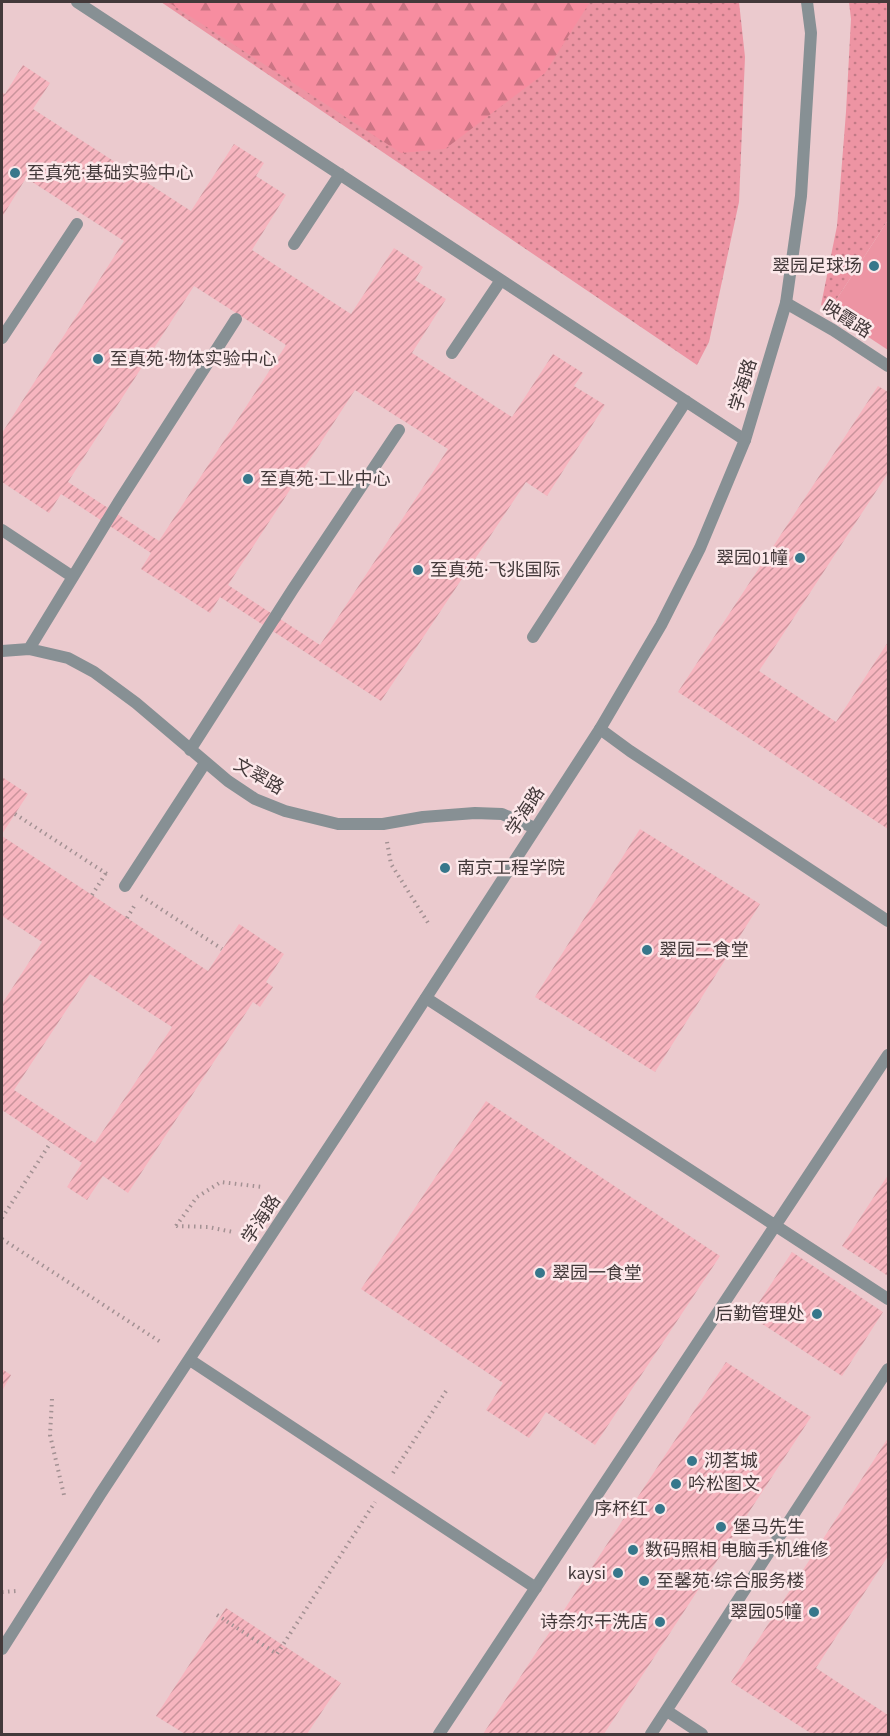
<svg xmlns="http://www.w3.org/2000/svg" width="890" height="1736" font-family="'Source Sans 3','Noto Sans SC',sans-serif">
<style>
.built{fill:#ebcace}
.grass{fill:url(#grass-dots)}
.forest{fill:url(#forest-firs)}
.garden{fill:#ed94a3}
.building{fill:url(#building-hatch);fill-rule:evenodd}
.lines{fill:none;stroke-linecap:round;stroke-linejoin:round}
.path{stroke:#a39193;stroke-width:4;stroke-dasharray:1.5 4.5;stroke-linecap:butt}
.lane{stroke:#879094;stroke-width:12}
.street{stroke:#879094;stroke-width:12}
.poi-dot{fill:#37778b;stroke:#fce8ea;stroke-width:2}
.labels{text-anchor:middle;stroke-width:5;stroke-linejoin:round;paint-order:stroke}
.poi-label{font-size:18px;fill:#43393a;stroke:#fce8ea;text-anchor:start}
.street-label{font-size:18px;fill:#43393a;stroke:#fce8ea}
</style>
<defs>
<pattern id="grass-dots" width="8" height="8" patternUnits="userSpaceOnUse" patternTransform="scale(1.5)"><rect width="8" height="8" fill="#ed94a3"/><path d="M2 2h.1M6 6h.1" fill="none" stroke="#c27a86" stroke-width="1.8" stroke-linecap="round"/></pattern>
<pattern id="forest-firs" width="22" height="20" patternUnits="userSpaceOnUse" patternTransform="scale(1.5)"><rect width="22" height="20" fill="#f78da0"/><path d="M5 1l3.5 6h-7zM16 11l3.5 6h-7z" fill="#ca7483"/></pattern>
<pattern id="building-hatch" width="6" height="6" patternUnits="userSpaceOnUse" patternTransform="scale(1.5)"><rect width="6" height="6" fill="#f7b5bf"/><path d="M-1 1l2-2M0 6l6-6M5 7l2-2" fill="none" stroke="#ca949c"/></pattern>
</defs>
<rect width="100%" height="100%" fill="#f2d9dc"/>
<path class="built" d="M2,2h886v1732h-886z"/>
<path class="grass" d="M161,2h578l6,55 -6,145 -30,140 -12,23z
M849,2h39v218l-59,91 -8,-6 16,-79 9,-114 5,-93z"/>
<path class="forest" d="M168,2h422l-45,71 -100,76 -44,4z"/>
<path class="garden" d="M888,220v130l-59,-39z"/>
<path class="building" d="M23,65l27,18 -17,26 158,102 43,-67 30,19 -8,13 30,19 -34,55 99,64 43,-66 29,19 -8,13 31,19 -34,54 100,64 41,-63 30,19 -9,13 31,19 -58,91 -21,-14 -145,219 -161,-104 -10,16 -69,-44 10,-16 -90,-59 -12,19 -47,-31v-49l122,-192 -98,-63 -24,39v-125l3,2zM194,286l92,59 -127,196 -91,-59zM355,390l93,59 -128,196 -92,-60z
M878,386l10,6v81l-129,198 77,51 52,-80v187l-210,-137z
M2,777l26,17 -26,40z
M640,829l120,75 -105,168 -120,-75z
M2,836l206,135 31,-47 45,30 -18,28 7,5 -13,20 -7,-5 -125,191 -25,-17 -16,24 -20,-13 15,-24 -80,-53v-106l40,-62 -40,-26zM90,974l82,53 -77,116 -81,-53z
M486,1101l234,155 -125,189 -49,-33 -17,26 -43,-28 17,-27 -142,-94z
M888,1175v101l-46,-30z
M792,1252l91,60 -41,64 -92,-60z
M726,1362l85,55 -207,317h-121z
M2,1369l9,6 -9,16z
M888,1438v118l-72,112 72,47v19h-76l-81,-52z
M226,1608l115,75 -34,51h-122l-29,-18z"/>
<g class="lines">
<path class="path" d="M15,814l95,62
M387,842l4,22 39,62
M92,895l14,-22
M141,896l81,53
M127,918l9,-15
M2,1218l49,-76
M176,1226l21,-29 24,-15 41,5
M176,1226l32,1 25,5
M2,1239l160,104
M52,1399l-2,36 14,60
M393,1473l55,-85
M2,1592l14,-1
M217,1615l60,39 98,-152"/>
<path class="lane" d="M77,2l668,438
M294,244l46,-70
M786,303l47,27 55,36
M2,338l75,-114
M452,353l49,-73
M2,530l71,47
M533,637l153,-236
M29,649l89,-146 118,-184
M2,651l27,-2 39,9 26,14 42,31 92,78 27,18 30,12 53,13h45l40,-7 52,-4 27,1 33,14
M600,729l30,22 258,170
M190,750l103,-161 106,-159
M125,886l80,-123
M426,998l462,301
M190,1360l346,228
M667,1711l35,23
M439,1734l449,-679
M651,1734l237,-365"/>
<path class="street" d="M2,1649l99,-156 249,-378 250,-386 61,-104 39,-77 45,-108 41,-137 15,-107 10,-163 -4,-31"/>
</g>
<g class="poi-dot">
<circle cx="15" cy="173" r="6"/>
<circle cx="874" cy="266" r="6"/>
<circle cx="98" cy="359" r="6"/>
<circle cx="248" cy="479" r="6"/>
<circle cx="800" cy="558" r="6"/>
<circle cx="418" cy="570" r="6"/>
<circle cx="445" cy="868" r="6"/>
<circle cx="647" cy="950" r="6"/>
<circle cx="540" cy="1273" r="6"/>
<circle cx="817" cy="1314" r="6"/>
<circle cx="692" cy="1461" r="6"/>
<circle cx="676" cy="1484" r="6"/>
<circle cx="660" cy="1509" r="6"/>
<circle cx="721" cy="1527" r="6"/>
<circle cx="633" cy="1550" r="6"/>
<circle cx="618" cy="1573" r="6"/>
<circle cx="644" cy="1581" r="6"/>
<circle cx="814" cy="1612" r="6"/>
<circle cx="660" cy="1622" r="6"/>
</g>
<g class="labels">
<g class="poi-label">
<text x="27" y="179">至真苑·基础实验中心</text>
<text x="862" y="272" text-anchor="end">翠园足球场</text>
<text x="110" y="365">至真苑·物体实验中心</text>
<text x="260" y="485">至真苑·工业中心</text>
<text x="788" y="564" text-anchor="end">翠园01幢</text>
<text x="430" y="576">至真苑·飞兆国际</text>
<text x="457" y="874">南京工程学院</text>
<text x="659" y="956">翠园二食堂</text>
<text x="552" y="1279">翠园一食堂</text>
<text x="805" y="1320" text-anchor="end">后勤管理处</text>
<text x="704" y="1467">沏茗城</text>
<text x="688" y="1490">吟松图文</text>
<text x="648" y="1515" text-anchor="end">序杯红</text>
<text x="733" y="1533">堡马先生</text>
<text x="645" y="1556">数码照相 电脑手机维修</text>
<text x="606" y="1579" text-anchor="end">kaysi</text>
<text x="656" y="1587">至馨苑·综合服务楼</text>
<text x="802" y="1618" text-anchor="end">翠园05幢</text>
<text x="648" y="1628" text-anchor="end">诗奈尔干洗店</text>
</g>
<g class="street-label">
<text transform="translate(847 319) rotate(32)" y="6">映霞路</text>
<text transform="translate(743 385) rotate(-73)" y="6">学海路</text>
<text transform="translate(259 776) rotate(30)" y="6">文翠路</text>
<text transform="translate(525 811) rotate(-57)" y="6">学海路</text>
<text transform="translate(261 1219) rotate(-57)" y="6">学海路</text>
</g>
</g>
<rect width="890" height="1736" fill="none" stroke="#43393a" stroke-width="6"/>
</svg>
